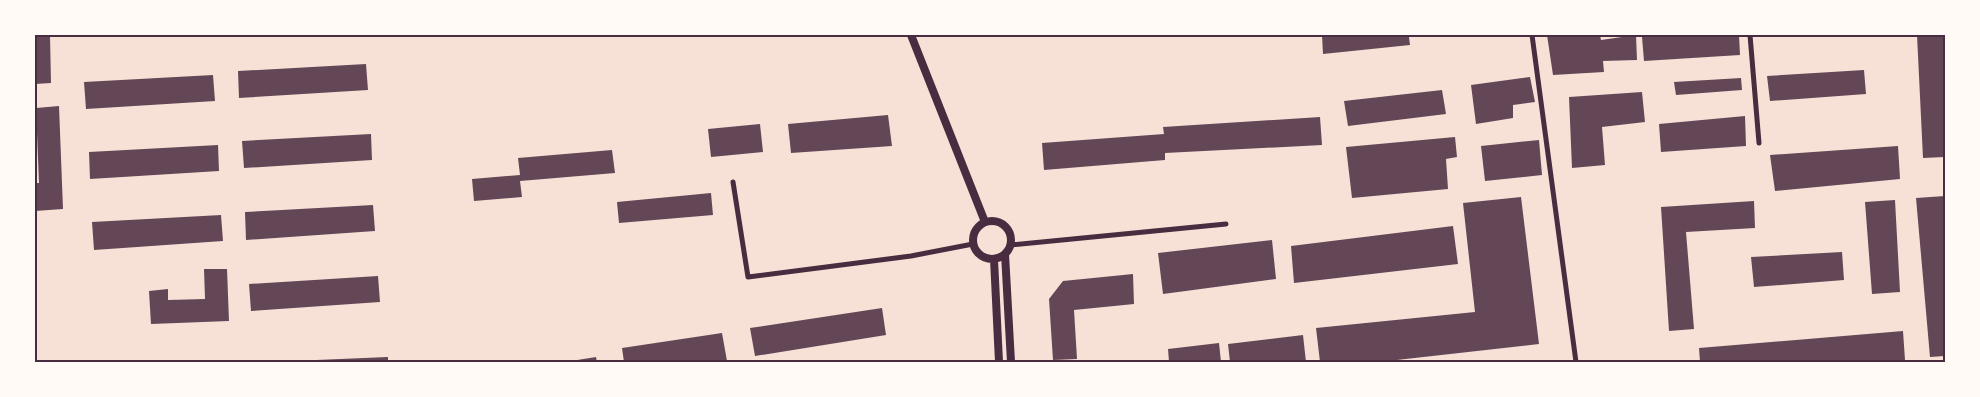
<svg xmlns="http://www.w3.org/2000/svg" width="1980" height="397" font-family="Helvetica,sans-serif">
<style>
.building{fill:#644757}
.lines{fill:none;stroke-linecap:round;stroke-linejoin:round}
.minor{stroke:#4a2c40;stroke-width:5}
.tertiary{stroke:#4a2c40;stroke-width:8}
.neatline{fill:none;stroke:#4a2c40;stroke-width:2}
</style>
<rect width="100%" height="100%" fill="#f7e1d7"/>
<path class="building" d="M35,35h15l1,48 -16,1z
M1322,35h90l-3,2 1,8 -87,9z
M1547,35h53l1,5 35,-5 1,25 -34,1 1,11 -51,3z
M1667,35h72l1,20 -96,6 -2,-24z
M1917,35h28v122l-22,1z
M366,64l2,26 -129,8 -1,-27z
M1864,70l2,24 -96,7 -3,-25z
M213,75l2,26 -129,8 -2,-27z
M1530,77l5,25 -22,3v13l-37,6 -5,-39z
M1741,78l1,12 -66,5 -2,-13z
M1442,90l4,24 -98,12 -4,-25z
M1642,92l3,30 -43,5 3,38 -33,3 -3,-71z
M59,106l4,103 -28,2v-28h4l-3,-75z
M888,115l4,31 -101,7 -3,-29z
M1745,116l1,30 -85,6 -2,-28z
M1320,117l2,28 -157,8v7l-121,10 -2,-27 122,-9 -1,-7z
M760,124l3,28 -52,5 -3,-28z
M371,134l1,26 -128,8 -2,-27z
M1455,137l2,20 -11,2 2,30 -96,9 -6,-51z
M1539,140l3,35 -57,6 -4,-35z
M218,145l1,26 -129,8 -1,-27z
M1898,146l2,33 -125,12 -5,-36z
M612,150l3,23 -95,8 2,16 -48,4 -2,-22 48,-4 -2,-17z
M711,193l2,22 -94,8 -2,-21z
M1945,196v160l-15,1 -14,-159z
M1521,197l18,147 -160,18h-59l-4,-34 159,-16 -12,-109z
M1895,200l5,92 -28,2 -7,-92z
M1754,201l1,27 -69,4 8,97 -25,2 -8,-124z
M373,205l2,26 -129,9 -1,-28z
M221,215l2,26 -129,9 -2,-28z
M1453,226l5,38 -164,19 -3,-37z
M1272,240l4,39 -113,15 -5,-41z
M1842,252l2,28 -90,7 -3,-30z
M204,269h23l2,52 -78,3 -2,-33 19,-2v11l37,-1z
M1133,274l1,30 -60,6 3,49 -24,1 -4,-61 14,-18z
M378,276l2,26 -129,9 -2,-27z
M882,308l4,27 -131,21 -5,-28z
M1903,331l2,29 -21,2h-184l-1,-14z
M722,333l5,28 -103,1 -2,-14z
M1303,335l3,27h-76l-2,-18z
M1219,343l2,19h-52l-1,-13z
M388,357v5h-72v-2z
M596,357l1,5h-26v-1z"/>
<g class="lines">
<path class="minor" d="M1532,35l44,327
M1750,35l9,108
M733,182l15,95 163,-21 62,-12
M1011,245l215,-21"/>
<path class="tertiary" d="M911,35l74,187
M973 240a19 19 0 1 1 38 0a19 19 0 1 1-38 0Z
M1005,254l6,108
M994,259l5,103"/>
</g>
<rect width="1980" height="397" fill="none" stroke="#fffaf5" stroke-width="72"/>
<rect x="36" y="36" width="1908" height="325" class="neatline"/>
</svg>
